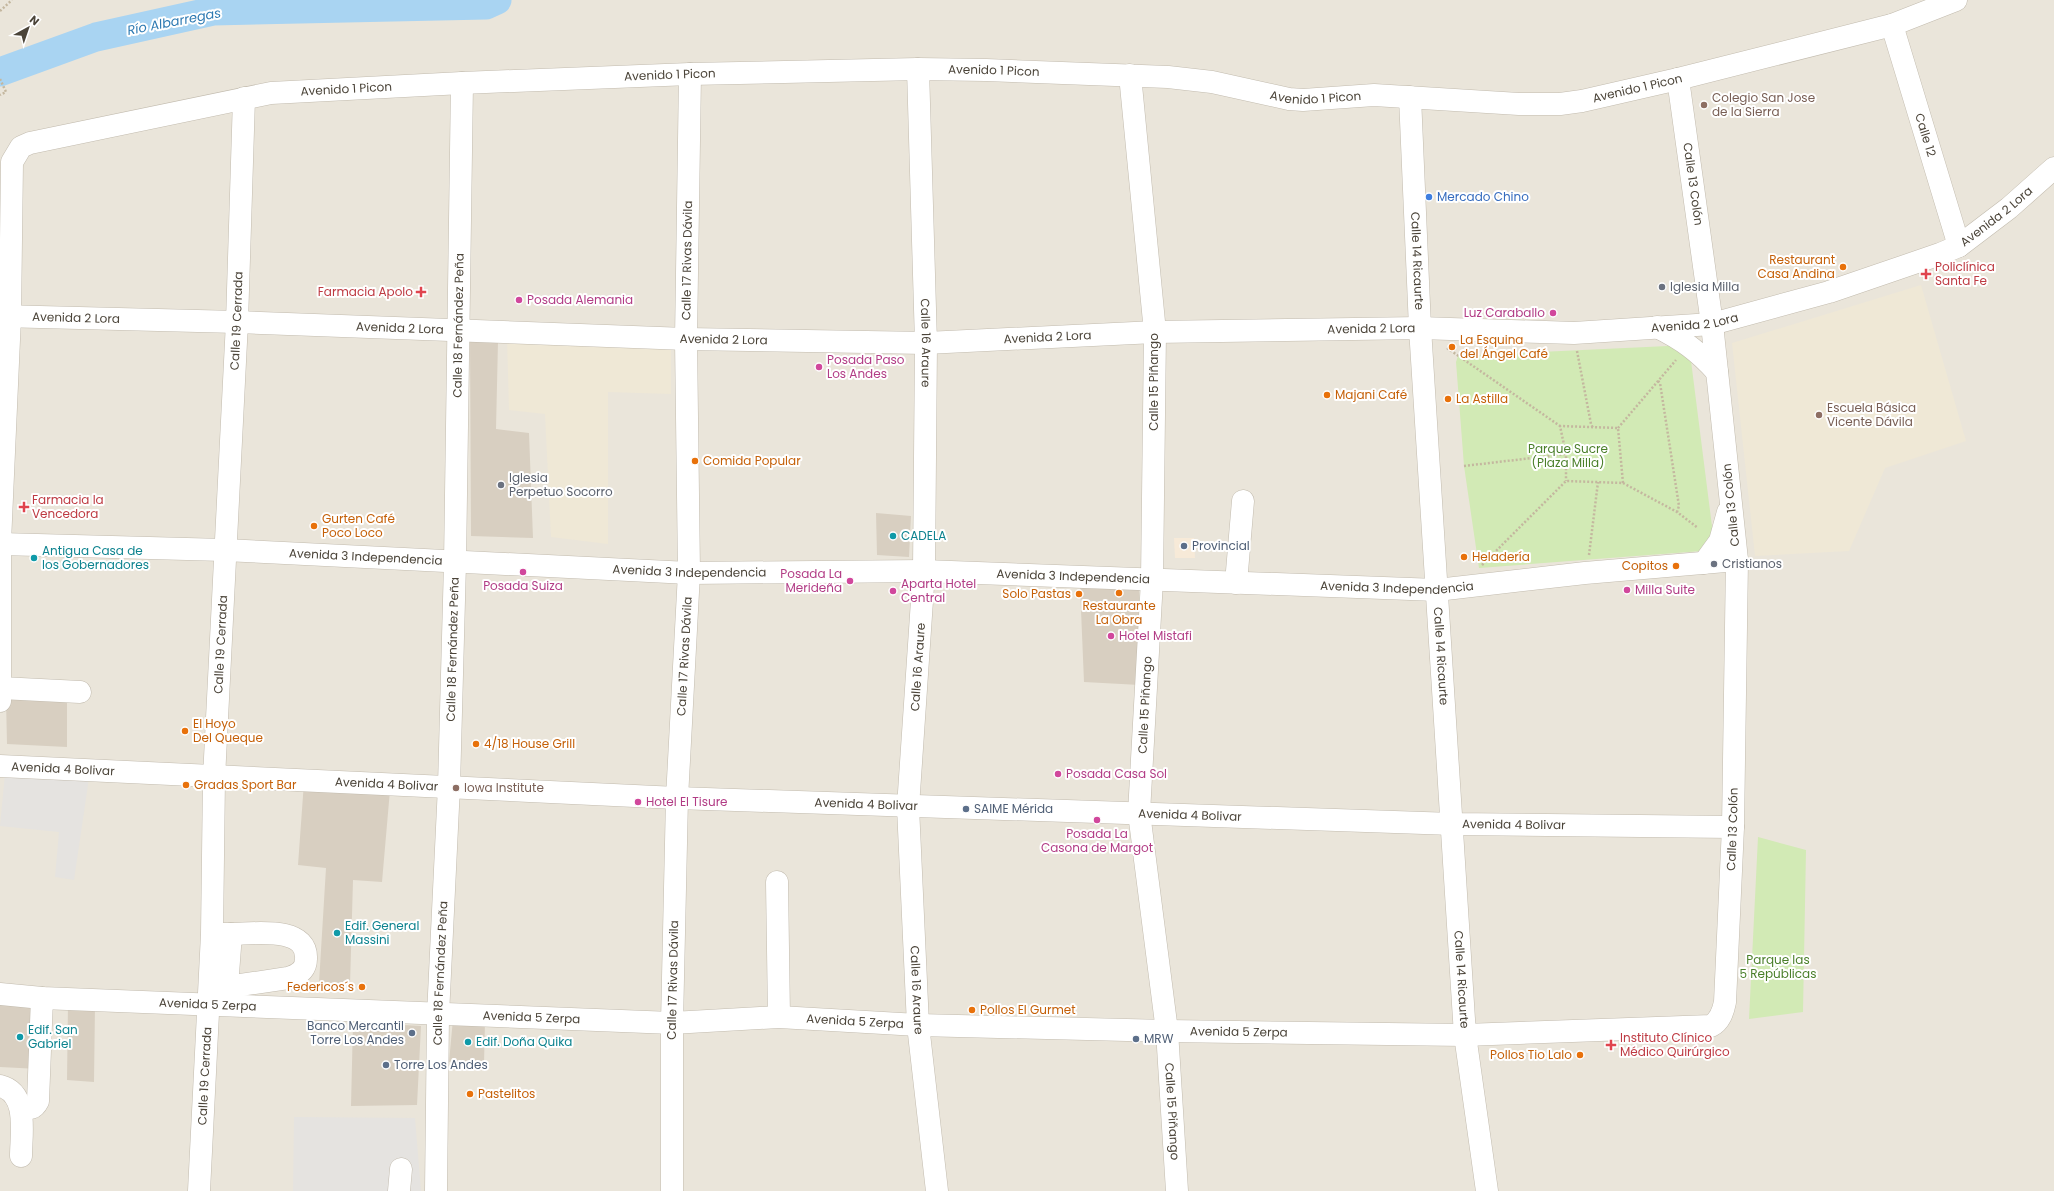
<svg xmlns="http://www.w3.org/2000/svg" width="2054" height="1191" font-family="Poppins,sans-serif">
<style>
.residential{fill:#eae5da}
.commercial{fill:#f7ead8}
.education{fill:#efe8d6}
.green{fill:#d2eab5}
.parking{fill:#e5e3e0}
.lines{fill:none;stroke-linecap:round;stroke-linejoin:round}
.river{stroke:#a9d4f2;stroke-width:29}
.building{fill:#d8cfc1}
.minor-casing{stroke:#c2bbae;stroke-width:23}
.path{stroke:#c4b79f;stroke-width:2.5;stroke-dasharray:2 2;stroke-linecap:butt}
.minor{stroke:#fff;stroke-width:22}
.education-dot{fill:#8d6e63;stroke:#fff;stroke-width:1.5}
.shop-dot{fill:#3f7fe0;stroke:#fff;stroke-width:1.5}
.food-dot{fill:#e8710a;stroke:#fff;stroke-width:1.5}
.health-dot{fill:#e0444e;stroke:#fff;stroke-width:1.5}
.worship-dot{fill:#6b7280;stroke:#fff;stroke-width:1.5}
.hotel-dot{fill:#d1479c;stroke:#fff;stroke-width:1.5}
.culture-dot{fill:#0f9aa8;stroke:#fff;stroke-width:1.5}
.service-dot{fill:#5c6f8a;stroke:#fff;stroke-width:1.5}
.labels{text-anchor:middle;stroke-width:4;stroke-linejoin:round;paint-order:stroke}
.street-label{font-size:12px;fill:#4b4439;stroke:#fff}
.education-label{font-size:12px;fill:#785e54;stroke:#fff;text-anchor:start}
.shop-label{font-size:12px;fill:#366cbe;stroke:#fff;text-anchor:start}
.food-label{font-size:12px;fill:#c56008;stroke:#fff;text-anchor:start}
.health-label{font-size:12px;fill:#be3a42;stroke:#fff;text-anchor:start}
.worship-label{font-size:12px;fill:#5b616d;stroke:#fff;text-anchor:start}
.hotel-label{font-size:12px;fill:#b23c85;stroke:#fff;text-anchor:start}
.park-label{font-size:12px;fill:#4a7f2a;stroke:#fff}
.culture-label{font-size:12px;fill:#0d838f;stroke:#fff;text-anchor:start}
.service-label{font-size:12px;fill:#4e5e75;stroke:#fff;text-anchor:start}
.water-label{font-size:13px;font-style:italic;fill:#2e7ab2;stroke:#fff}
</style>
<rect width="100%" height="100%" fill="#f6f3ec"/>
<path class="residential" d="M0,0h2054v1191h-2054z"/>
<path class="commercial" d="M1174,538h20l1,20h-20z"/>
<path class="education" d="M1921,285l45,156 -81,27 -36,83 -94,5 -23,-213z
M507,337l164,11v46l-63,-2v152l-57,-7 -6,-123 -36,-4z"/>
<path class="green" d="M1689,345l26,205 -236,18 -15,-102 -8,-104 2,-6z
M1758,837l48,13 -3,162 -54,7z"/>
<path class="parking" d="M5,774l84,4 -15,102 -19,-3 4,-45 -59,-6z
M294,1117l121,1 6,73h-128z"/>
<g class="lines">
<path class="river" d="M0,72l96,-35 117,-26 273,-6 11,-5"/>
</g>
<path class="building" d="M470,337l28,4 -2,88 33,4 4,105 -62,-2z
M876,513l35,3 -2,41 -32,-2z
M1080,586l59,3 1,96 -56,-3z
M6,699l61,1v47l-60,-3z
M304,782l86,8 -8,92 -29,-2 -3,105 -31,-2 7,-115 -28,-3z
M0,1002l40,5 -1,62 -39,-2z
M68,1004l27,1 -1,77 -27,-2z
M453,1019l32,2 -1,43 -35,-2z
M353,1022l68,4 -4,79 -66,1z"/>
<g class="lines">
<defs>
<g id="minor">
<path id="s1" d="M1892,25l67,221"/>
<path id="s2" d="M918,69l8,274 -2,228 -16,236 10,218 19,166"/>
<path id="s3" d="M1130,75l25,257 -3,248 -13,233 28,218 10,160"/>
<path id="s4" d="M1410,97l10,231 45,707 22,156"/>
<path id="s5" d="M0,316l237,6 449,17 240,4 229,-11 265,-4 154,5 138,-9 117,-32 111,-38 19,-8 50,-38 45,-40"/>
<path d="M1657,327c26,13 41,24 60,45"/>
<path id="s6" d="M0,542l10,-225 2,-155 9,-15 9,-4 241,-50 191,-10 228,-9 228,-5 68,1 182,7 44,5 77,17 14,1 71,-5 145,9h41l22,-3 96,-22 214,-54 64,-25"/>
<path id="s7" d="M0,544l224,6 465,23 235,-2 513,19 148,-17 152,-13"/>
<path d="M0,555v146"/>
<path d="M1704,563l16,-22 8,-29"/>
<path d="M1236,583l7,-82"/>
<path d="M1,688l79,4"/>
<path id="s8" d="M0,766l677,32 776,26 280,3"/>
<path d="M777,882l2,135"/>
<path d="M217,934h14l-4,53"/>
<path id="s9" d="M0,994l42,4 630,25 107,-6 139,8 249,6 298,4 246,-9c9,-5 12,-14 14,-24l8,-175 4,-267 -25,-236 -34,-245"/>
<path d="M210,995l17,-8 61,-9c10,-3 18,-8 18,-19 2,-34 -53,-25 -75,-25"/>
<path d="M0,1086c29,7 21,48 21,70"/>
<path d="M21,1108c9,1 13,1 17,-7l4,-103"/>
<path id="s10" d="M199,1191l13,-257 2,-156 23,-456 7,-224"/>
<path d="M399,1191l2,-22"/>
<path id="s11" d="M436,1191l2,-176 11,-229 6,-223 7,-480"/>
<path id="s12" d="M672,1191v-168l5,-225 12,-225 -3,-234 4,-265"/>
</g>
</defs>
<use href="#minor" class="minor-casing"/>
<path class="path" d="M0,11l12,-11
M0,79l6,13 -6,3
M1447,348l113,78
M1577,351l14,73 2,4
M1658,381l2,2 19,123 -2,6
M1618,428l58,-68
M1464,466l102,-12
M1623,483l54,29 21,16
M1589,555l9,-73
M1482,565l84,-84 57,2 -5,-55 -58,-2 6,28v27"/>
<use href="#minor" class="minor"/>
</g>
<g class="education-dot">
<circle cx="1704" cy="105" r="4"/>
<circle cx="1819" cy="415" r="4"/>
<circle cx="456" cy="788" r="4"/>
</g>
<circle class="shop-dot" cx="1429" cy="197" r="4"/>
<g class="food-dot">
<circle cx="1843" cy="267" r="4"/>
<circle cx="1452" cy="347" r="4"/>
<circle cx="1327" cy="395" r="4"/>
<circle cx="1448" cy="399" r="4"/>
<circle cx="695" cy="461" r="4"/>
<circle cx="314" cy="526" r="4"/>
<circle cx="1464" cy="557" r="4"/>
<circle cx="1676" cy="566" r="4"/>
<circle cx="1119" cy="593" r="4"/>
<circle cx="1079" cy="594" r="4"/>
<circle cx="185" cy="731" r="4"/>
<circle cx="476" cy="744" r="4"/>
<circle cx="186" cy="785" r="4"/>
<circle cx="362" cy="987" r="4"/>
<circle cx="972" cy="1010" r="4"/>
<circle cx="1580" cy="1055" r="4"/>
<circle cx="470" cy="1094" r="4"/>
</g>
<g class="health-dot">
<path d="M1924 268h4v4h4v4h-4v4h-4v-4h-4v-4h4z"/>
<path d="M419 286h4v4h4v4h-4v4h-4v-4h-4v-4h4z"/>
<path d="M22 501h4v4h4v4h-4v4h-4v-4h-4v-4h4z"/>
<path d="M1609 1039h4v4h4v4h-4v4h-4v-4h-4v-4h4z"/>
</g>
<g class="worship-dot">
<circle cx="1662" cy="287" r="4"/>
<circle cx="501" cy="485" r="4"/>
<circle cx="1714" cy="564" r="4"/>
</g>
<g class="hotel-dot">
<circle cx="519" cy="300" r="4"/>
<circle cx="1553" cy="313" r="4"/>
<circle cx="819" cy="367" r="4"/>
<circle cx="523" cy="572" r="4"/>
<circle cx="850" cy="581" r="4"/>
<circle cx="1627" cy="590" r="4"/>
<circle cx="893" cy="591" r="4"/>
<circle cx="1111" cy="636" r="4"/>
<circle cx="1058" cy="774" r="4"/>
<circle cx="638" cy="802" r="4"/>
<circle cx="1097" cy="820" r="4"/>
</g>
<g class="culture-dot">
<circle cx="893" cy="536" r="4"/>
<circle cx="34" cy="558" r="4"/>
<circle cx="337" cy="933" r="4"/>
<circle cx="20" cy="1037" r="4"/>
<circle cx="468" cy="1042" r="4"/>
</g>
<g class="service-dot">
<circle cx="1184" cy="546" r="4"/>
<circle cx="966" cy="809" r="4"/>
<circle cx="412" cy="1033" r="4"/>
<circle cx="1136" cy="1039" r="4"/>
<circle cx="386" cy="1065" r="4"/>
</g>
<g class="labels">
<g class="street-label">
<text dy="4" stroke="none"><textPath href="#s6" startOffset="1377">Avenido 1 Picon</textPath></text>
<text dy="4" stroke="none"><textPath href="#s6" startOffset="1053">Avenido 1 Picon</textPath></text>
<text dy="4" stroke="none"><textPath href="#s6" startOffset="2025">Avenido 1 Picon</textPath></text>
<text dy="4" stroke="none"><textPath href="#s6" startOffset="729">Avenido 1 Picon</textPath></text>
<text dy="4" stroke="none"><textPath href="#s6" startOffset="1701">Avenido 1 Picon</textPath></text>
<text dy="4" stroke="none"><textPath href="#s1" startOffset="115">Calle 12</textPath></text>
<text transform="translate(1693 184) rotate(82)" y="4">Calle 13 Colón</text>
<text dy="4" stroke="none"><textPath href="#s5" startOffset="2020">Avenida 2 Lora</textPath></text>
<text dy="4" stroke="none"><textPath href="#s12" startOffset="931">Calle 17 Rivas Dávila</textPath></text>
<text dy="4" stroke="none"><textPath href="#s4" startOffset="164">Calle 14 Ricaurte</textPath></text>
<text dy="4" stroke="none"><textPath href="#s5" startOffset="76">Avenida 2 Lora</textPath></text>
<text dy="4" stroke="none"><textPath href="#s10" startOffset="871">Calle 19 Cerrada</textPath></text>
<text dy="4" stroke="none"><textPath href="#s5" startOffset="1696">Avenida 2 Lora</textPath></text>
<text dy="4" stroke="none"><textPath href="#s11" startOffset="866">Calle 18 Fernández Peña</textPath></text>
<text dy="4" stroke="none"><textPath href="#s5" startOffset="400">Avenida 2 Lora</textPath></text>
<text dy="4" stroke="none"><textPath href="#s5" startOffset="1372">Avenida 2 Lora</textPath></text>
<text dy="4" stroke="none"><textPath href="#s5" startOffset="1048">Avenida 2 Lora</textPath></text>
<text dy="4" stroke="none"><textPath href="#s5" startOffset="724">Avenida 2 Lora</textPath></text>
<text dy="4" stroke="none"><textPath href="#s2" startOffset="274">Calle 16 Araure</textPath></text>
<text transform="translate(1154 382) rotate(-90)" y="4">Calle 15 Piñango</text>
<text transform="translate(1731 505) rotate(-96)" y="4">Calle 13 Colón</text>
<text dy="4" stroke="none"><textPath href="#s7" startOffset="366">Avenida 3 Independencia</textPath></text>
<text dy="4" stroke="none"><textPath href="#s7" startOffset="690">Avenida 3 Independencia</textPath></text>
<text dy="4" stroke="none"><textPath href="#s7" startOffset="1074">Avenida 3 Independencia</textPath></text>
<text dy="4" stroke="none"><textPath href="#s7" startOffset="1398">Avenida 3 Independencia</textPath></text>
<text dy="4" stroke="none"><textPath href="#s10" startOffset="547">Calle 19 Cerrada</textPath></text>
<text dy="4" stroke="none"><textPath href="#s11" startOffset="542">Calle 18 Fernández Peña</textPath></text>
<text dy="4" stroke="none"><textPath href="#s12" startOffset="535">Calle 17 Rivas Dávila</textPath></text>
<text dy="4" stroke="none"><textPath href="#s4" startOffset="560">Calle 14 Ricaurte</textPath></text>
<text transform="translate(918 667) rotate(-86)" y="4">Calle 16 Araure</text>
<text transform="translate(1145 705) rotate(-87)" y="4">Calle 15 Piñango</text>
<text dy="4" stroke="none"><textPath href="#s8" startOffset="63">Avenida 4 Bolivar</textPath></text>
<text dy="4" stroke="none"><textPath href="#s8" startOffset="387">Avenida 4 Bolivar</textPath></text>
<text dy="4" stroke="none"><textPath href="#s8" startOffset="867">Avenida 4 Bolivar</textPath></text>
<text dy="4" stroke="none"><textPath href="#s8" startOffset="1191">Avenida 4 Bolivar</textPath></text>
<text dy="4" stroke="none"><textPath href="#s8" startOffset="1515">Avenida 4 Bolivar</textPath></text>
<text dy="4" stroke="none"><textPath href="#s9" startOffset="1914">Calle 13 Colón</textPath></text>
<text dy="4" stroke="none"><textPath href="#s11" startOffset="218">Calle 18 Fernández Peña</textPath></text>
<text dy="4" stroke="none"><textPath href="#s12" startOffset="211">Calle 17 Rivas Dávila</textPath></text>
<text dy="4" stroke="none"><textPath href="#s4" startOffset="884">Calle 14 Ricaurte</textPath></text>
<text dy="4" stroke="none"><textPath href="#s2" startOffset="922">Calle 16 Araure</textPath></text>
<text dy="4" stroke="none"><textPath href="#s9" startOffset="208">Avenida 5 Zerpa</textPath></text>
<text dy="4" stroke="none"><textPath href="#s9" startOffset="532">Avenida 5 Zerpa</textPath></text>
<text dy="4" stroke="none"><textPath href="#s9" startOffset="856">Avenida 5 Zerpa</textPath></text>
<text dy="4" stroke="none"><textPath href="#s9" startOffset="1240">Avenida 5 Zerpa</textPath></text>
<text dy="4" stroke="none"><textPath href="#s10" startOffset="115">Calle 19 Cerrada</textPath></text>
<text dy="4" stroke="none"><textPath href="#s3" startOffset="1040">Calle 15 Piñango</textPath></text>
</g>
<g class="education-label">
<text x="1712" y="102">Colegio San Jose<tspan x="1712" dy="14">de la Sierra</tspan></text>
<text x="1827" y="412">Escuela Básica<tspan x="1827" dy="14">Vicente Dávila</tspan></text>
<text x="464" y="792">Iowa Institute</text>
</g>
<g class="shop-label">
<text x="1437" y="201">Mercado Chino</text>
</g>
<g class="food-label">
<text x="1835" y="264" text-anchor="end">Restaurant<tspan x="1835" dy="14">Casa Andina</tspan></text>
<text x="1460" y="344">La Esquina<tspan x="1460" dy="14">del Ángel Café</tspan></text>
<text x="1335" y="399">Majani Café</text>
<text x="1456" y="403">La Astilla</text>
<text x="703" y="465">Comida Popular</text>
<text x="322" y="523">Gurten Café<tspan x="322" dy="14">Poco Loco</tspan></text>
<text x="1472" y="561">Heladería</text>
<text x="1668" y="570" text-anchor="end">Copitos</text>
<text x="1071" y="598" text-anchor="end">Solo Pastas</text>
<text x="1119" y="610" text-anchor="middle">Restaurante<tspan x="1119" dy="14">La Obra</tspan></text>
<text x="193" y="728">El Hoyo<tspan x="193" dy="14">Del Queque</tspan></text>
<text x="484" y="748">4/18 House Grill</text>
<text x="194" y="789">Gradas Sport Bar</text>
<text x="354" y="991" text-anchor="end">Federicos´s</text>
<text x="980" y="1014">Pollos El Gurmet</text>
<text x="1572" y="1059" text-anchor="end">Pollos Tio Lalo</text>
<text x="478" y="1098">Pastelitos</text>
</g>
<g class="health-label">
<text x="1935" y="271">Policlínica<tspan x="1935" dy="14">Santa Fe</tspan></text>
<text x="413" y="296" text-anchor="end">Farmacia Apolo</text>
<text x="32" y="504">Farmacia la<tspan x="32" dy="14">Vencedora</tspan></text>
<text x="1620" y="1042">Instituto Clínico<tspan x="1620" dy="14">Médico Quirúrgico</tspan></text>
</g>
<g class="worship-label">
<text x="1670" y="291">Iglesia Milla</text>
<text x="509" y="482">Iglesia<tspan x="509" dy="14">Perpetuo Socorro</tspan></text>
<text x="1722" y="568">Cristianos</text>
</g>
<g class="hotel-label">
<text x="527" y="304">Posada Alemania</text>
<text x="1545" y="317" text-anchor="end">Luz Caraballo</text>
<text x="827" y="364">Posada Paso<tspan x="827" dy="14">Los Andes</tspan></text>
<text x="842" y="578" text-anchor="end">Posada La<tspan x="842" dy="14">Merideña</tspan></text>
<text x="901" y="588">Aparta Hotel<tspan x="901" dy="14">Central</tspan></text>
<text x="523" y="590" text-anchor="middle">Posada Suiza</text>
<text x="1635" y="594">Milla Suite</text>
<text x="1119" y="640">Hotel Mistafi</text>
<text x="1066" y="778">Posada Casa Sol</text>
<text x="646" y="806">Hotel El Tisure</text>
<text x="1097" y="838" text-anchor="middle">Posada La<tspan x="1097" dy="14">Casona de Margot</tspan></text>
</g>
<g class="park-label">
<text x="1568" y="453">Parque Sucre<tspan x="1568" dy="14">(Plaza Milla)</tspan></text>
<text x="1778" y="964">Parque las<tspan x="1778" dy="14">5 Repúblicas</tspan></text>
</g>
<g class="culture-label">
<text x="901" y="540">CADELA</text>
<text x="42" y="555">Antigua Casa de<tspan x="42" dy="14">los Gobernadores</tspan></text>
<text x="345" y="930">Edif. General<tspan x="345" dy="14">Massini</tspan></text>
<text x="28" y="1034">Edif. San<tspan x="28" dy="14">Gabriel</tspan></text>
<text x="476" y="1046">Edif. Doña Quika</text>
</g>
<g class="service-label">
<text x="1192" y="550">Provincial</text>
<text x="974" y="813">SAIME Mérida</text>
<text x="404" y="1030" text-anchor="end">Banco Mercantil<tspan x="404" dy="14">Torre Los Andes</tspan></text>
<text x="1144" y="1043">MRW</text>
<text x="394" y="1069">Torre Los Andes</text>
</g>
<g class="water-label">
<text transform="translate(174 21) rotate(-11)" y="5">Río Albarregas</text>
</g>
</g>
<g transform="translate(28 28) rotate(40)" stroke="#ffffff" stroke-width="3" paint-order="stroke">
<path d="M0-3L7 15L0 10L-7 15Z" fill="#4b4439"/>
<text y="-6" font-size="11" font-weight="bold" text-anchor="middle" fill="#4b4439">N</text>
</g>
</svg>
